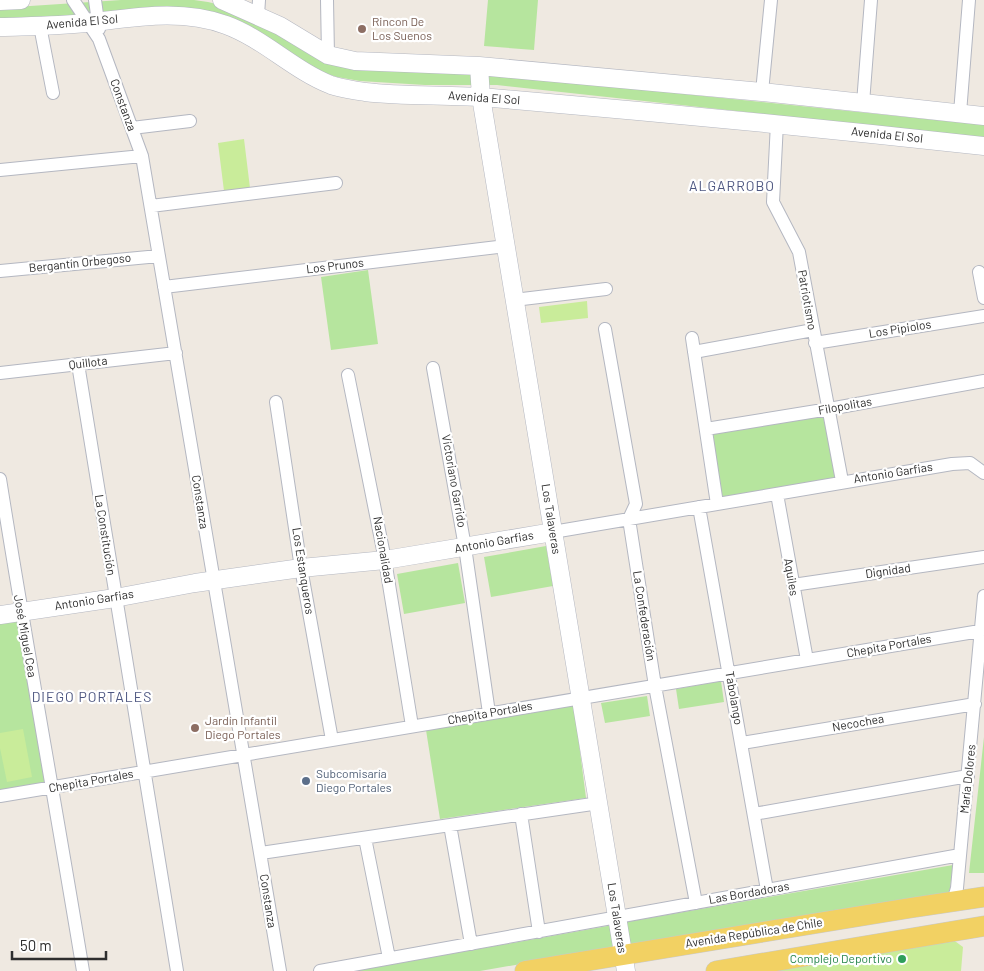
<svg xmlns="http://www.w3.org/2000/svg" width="984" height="971" font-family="Barlow,sans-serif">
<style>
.green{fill:#b6e59e}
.pitch{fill:#c9ec9a}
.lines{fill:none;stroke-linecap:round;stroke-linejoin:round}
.street-casing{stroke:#b4b7c1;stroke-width:14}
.secondary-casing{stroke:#b4b7c1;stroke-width:19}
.primary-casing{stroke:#c9c9c9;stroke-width:21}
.street{stroke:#fff;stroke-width:12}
.secondary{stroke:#fff;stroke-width:18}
.primary{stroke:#f2d163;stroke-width:20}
.education-dot{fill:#8d6e63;stroke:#fff;stroke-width:2}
.service-dot{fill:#5c6f8a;stroke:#fff;stroke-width:2}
.leisure-dot{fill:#2e9e5b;stroke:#fff;stroke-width:2}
.labels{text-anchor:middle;stroke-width:4.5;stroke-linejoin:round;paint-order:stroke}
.street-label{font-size:12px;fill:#2e2e2e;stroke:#fff}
.education-label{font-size:12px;fill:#785e54;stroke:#fff;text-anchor:start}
.service-label{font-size:12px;fill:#4e5e75;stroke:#fff;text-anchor:start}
.leisure-label{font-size:12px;fill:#27864d;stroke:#fff;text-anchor:end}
.neighbourhood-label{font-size:14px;letter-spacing:1px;fill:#4d5680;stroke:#fff}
</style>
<rect width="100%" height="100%" fill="#efe9e1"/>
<path class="green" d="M121,0h73l14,2 21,5 68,36 194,31 493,51v13l-487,-53h-72l-65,-4 -23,-4 -19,-6 -102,-53 -216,3v-13z
M488,0h50l-4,50 -50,-4z
M368,270l10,74 -47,6 -10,-73z
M823,410l13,74 -119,20 -11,-75z
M546,546l7,40 -62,11 -7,-40z
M458,563l7,40 -61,11 -7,-40z
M21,615l32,172 -53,9v-177z
M721,681l3,21 -45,7 -3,-20z
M647,696l3,20 -45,7 -4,-20z
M574,705l12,93 -146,21 -14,-89z
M984,737v136h-15z
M953,865l-4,31 -320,52 -3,-26z
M613,925l1,23 -134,23h-125z"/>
<path class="pitch" d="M244,139l6,49 -26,3 -6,-48z
M587,301l1,17 -47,5 -2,-16z
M23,729l9,48 -25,5 -7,-34v-15z
M952,939l11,8 -2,24h-186z"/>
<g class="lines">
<defs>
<path id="street" d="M73,0l26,39 43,117 138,815
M95,0l4,29
M327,0l1,55
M258,15l1,-15
M40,26l13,67
M762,92l9,-92
M863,103l8,-103
M960,113l9,-113
M777,123l-4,79 26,50 43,229
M132,128l58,-7
M0,170l142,-14
M151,206l185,-23
M0,271l159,-15
M979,272l5,26
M164,287l342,-41
M514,300l92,-11
M605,329l31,175 -7,15 26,167 41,217
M692,338l25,166
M815,343l169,-27
M694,352l119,-22
M78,364l99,607
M433,368l32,179 24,166
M0,373l176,-20
M348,375l37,185 27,166
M276,402l25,166 31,172
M706,429l123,-20 155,-28
M0,479c26,164 56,328 83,492
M777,494l30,166
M699,507l68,383
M553,532l399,-68 18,-1 14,10
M793,585l191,-28
M742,743l233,-39
M0,796l980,-165
M521,814l18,118
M754,814l214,-38
M450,825l21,119
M365,838l24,120
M261,853l338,-50
M953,902l4,-14 27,-292
M320,971l640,-116"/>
<path id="secondary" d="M222,0l58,26 48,29 27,6 124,5 283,26 222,24
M0,1l21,-1
M0,27c29,-1 57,-1 86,-4 46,-5 94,-15 140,2 38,14 67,45 105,60 11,4 23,5 34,7 42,5 85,2 127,6 164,14 328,30 492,48
M479,66l2,31 145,874
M0,615l115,-17 80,-15 106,-15 84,-8 168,-28"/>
<path id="primary" d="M525,971l385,-63 74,-11
M716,971l268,-45"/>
</defs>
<use href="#street" class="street-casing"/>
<use href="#secondary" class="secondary-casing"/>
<use href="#primary" class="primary-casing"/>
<use href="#street" class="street"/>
<use href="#secondary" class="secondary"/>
<use href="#primary" class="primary"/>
</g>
<g class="education-dot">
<circle cx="362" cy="29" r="5"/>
<circle cx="195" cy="728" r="5"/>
</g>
<circle class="service-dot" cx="306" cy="781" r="5"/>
<circle class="leisure-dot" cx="902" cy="959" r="5"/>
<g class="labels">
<g class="street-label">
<text transform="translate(82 22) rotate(-5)" y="4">Avenida El Sol</text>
<text transform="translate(484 98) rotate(4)" y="4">Avenida El Sol</text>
<text transform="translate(123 105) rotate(70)" y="4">Constanza</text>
<text transform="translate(887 135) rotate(6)" y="4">Avenida El Sol</text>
<text transform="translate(80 263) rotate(-6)" y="4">Bergantín Orbegoso</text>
<text transform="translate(335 266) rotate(-7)" y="4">Los Prunos</text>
<text transform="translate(807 300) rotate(80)" y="4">Patriotismo</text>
<text transform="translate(900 329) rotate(-9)" y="4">Los Pipiolos</text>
<text transform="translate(88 363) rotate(-7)" y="4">Quillota</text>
<text transform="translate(845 406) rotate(-10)" y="4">Filopolitas</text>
<text transform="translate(893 473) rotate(-9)" y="4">Antonio Garfias</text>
<text transform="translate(454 481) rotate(80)" y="4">Victoriano Garrido</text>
<text transform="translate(200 502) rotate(81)" y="4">Constanza</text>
<text transform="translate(551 519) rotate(81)" y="4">Los Talaveras</text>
<text transform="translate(105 535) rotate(81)" y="4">La Constitución</text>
<text transform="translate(494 542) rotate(-10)" y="4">Antonio Garfias</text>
<text transform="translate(383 550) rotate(80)" y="4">Nacionalidad</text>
<text transform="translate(303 571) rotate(81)" y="4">Los Estanqueros</text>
<text transform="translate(888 571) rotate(-8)" y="4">Dignidad</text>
<text transform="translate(791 577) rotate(80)" y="4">Aquiles</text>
<text transform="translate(94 600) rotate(-9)" y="4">Antonio Garfias</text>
<text transform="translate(644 616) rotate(81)" y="4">La Confederación</text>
<text transform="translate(25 636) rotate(80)" y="4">José Miguel Cea</text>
<text transform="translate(889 646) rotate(-10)" y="4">Chepita Portales</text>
<text transform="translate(734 698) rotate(80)" y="4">Tabolango</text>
<text transform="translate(490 713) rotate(-10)" y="4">Chepita Portales</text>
<text transform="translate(858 723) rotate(-10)" y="4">Necochea</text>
<text transform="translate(968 779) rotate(-84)" y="4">María Dolores</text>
<text transform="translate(91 781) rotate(-10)" y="4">Chepita Portales</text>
<text transform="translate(749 893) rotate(-10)" y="4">Las Bordadoras</text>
<text transform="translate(268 901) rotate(81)" y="4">Constanza</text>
<text transform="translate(617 918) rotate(81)" y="4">Los Talaveras</text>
<text transform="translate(754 933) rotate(-9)" y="4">Avenida República de Chile</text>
</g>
<g class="education-label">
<text x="372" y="26">Rincon De<tspan x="372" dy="14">Los Suenos</tspan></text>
<text x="205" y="725">Jardín Infantil<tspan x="205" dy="14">Diego Portales</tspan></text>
</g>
<g class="service-label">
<text x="316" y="778">Subcomisaría<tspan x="316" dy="14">Diego Portales</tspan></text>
</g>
<g class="leisure-label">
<text x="892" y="963">Complejo Deportivo</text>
</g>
<g class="neighbourhood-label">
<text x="732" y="191">ALGARROBO</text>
<text x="92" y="702">DIEGO PORTALES</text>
</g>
</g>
<path d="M12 951v8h94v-8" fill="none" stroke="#2e2e2e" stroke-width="2.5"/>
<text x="20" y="951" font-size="15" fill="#2e2e2e" stroke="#ffffff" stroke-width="4" paint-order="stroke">50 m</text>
</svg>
